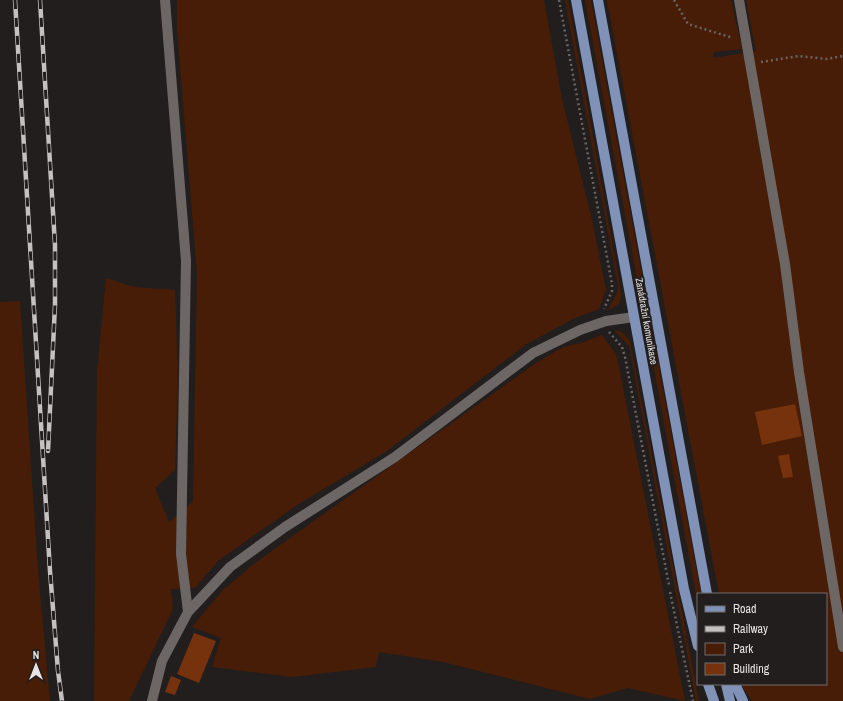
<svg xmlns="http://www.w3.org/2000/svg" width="843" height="701" font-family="'Archivo Narrow',sans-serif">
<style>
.green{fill:#481d07}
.building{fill:#75320d}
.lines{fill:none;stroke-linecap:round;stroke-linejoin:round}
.path{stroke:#686564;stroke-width:2.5;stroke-dasharray:2 3;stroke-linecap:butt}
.minor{stroke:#6c6765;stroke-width:10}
.major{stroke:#8192b8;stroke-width:10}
.rail-casing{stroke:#c4c1c0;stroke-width:4.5}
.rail{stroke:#221e1d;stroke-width:3;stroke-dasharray:9;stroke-linecap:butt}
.labels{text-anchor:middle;stroke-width:4;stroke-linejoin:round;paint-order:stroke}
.street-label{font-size:10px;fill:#e7e4e3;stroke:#221e1d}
</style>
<rect width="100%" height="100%" fill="#221e1d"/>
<path class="green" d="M177,0h367l18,99 30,121 14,70 -7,19 -26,10 -48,26 -138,106 -90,54 -79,56 -23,27 -24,1 2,20 -44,92h-35l3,-329 9,-94 28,9 41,3 3,85 -3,95 -20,18 14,34 24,-21 4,-229 -20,-242z
M565,0h3l52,286 1,10 -2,8 -10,6c1,-9 9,-14 9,-23z
M585,0h6l110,594h-3v11z
M607,0h124l11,49 -28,3 -1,6 43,-7 -10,-51h97v701h-91l-11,-17h85v-90h-107z
M20,301l18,270 12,130h-50v-399z
M614,330c8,1 12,5 16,12l69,359h-3l-67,-355z
M602,335l14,19 4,18 65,329 -57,-13 -38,11 -147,-37 -64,-10 -3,15 -83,10 -81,-10 9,-29 -29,-11 30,-36 33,-28 281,-200 27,-16 21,-5z"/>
<path class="building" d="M795,404l7,32 -40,9 -7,-33z
M789,454l4,23 -10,1 -5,-22z
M194,633l22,8 -17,42 -22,-9z
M171,676l10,4 -6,15 -10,-3z"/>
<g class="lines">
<path class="path" d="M559,0l53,284v7l-8,18
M674,0l14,24 45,14
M761,62l38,-6 27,3 17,-3
M609,332l13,15 3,10 44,228
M670,592l23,109"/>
<path class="minor" d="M165,0l21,261 -5,293 7,58
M739,0l46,264 14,108 44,275
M152,701l10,-40 26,-49 42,-45 55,-40 110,-70 138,-104 47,-23 26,-9 28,-4"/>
<path class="major" d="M576,0l108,589 14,57
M598,0l109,594
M708,684l6,17
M726,684l4,17
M735,684l8,17"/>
<defs>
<path id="rail" d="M15,0l35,571 8,100 4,30
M40,0l15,245v60l-7,146"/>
</defs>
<use href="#rail" class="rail-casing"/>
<use href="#rail" class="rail"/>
</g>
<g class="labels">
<g class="street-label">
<text transform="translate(647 321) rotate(80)" y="4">Zanádražní komunikace</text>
</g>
</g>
<rect x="697" y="593" width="130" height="92" fill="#221e1d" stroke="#716d6c"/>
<rect x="705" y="606" width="20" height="6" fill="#8192b8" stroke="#716d6c"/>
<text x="733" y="613" font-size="12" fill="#e7e4e3">Road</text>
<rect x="705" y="626" width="20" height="6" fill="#c4c1c0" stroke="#716d6c"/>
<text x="733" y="633" font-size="12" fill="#e7e4e3">Railway</text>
<rect x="705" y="643" width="20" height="12" fill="#481d07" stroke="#716d6c"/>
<text x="733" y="653" font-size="12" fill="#e7e4e3">Park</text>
<rect x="705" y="663" width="20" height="12" fill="#75320d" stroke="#716d6c"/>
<text x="733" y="673" font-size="12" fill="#e7e4e3">Building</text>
<g transform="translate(36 665)" stroke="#221e1d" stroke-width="3" paint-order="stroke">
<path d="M0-3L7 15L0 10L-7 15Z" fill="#e7e4e3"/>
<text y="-6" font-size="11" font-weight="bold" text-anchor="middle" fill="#e7e4e3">N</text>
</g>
</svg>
